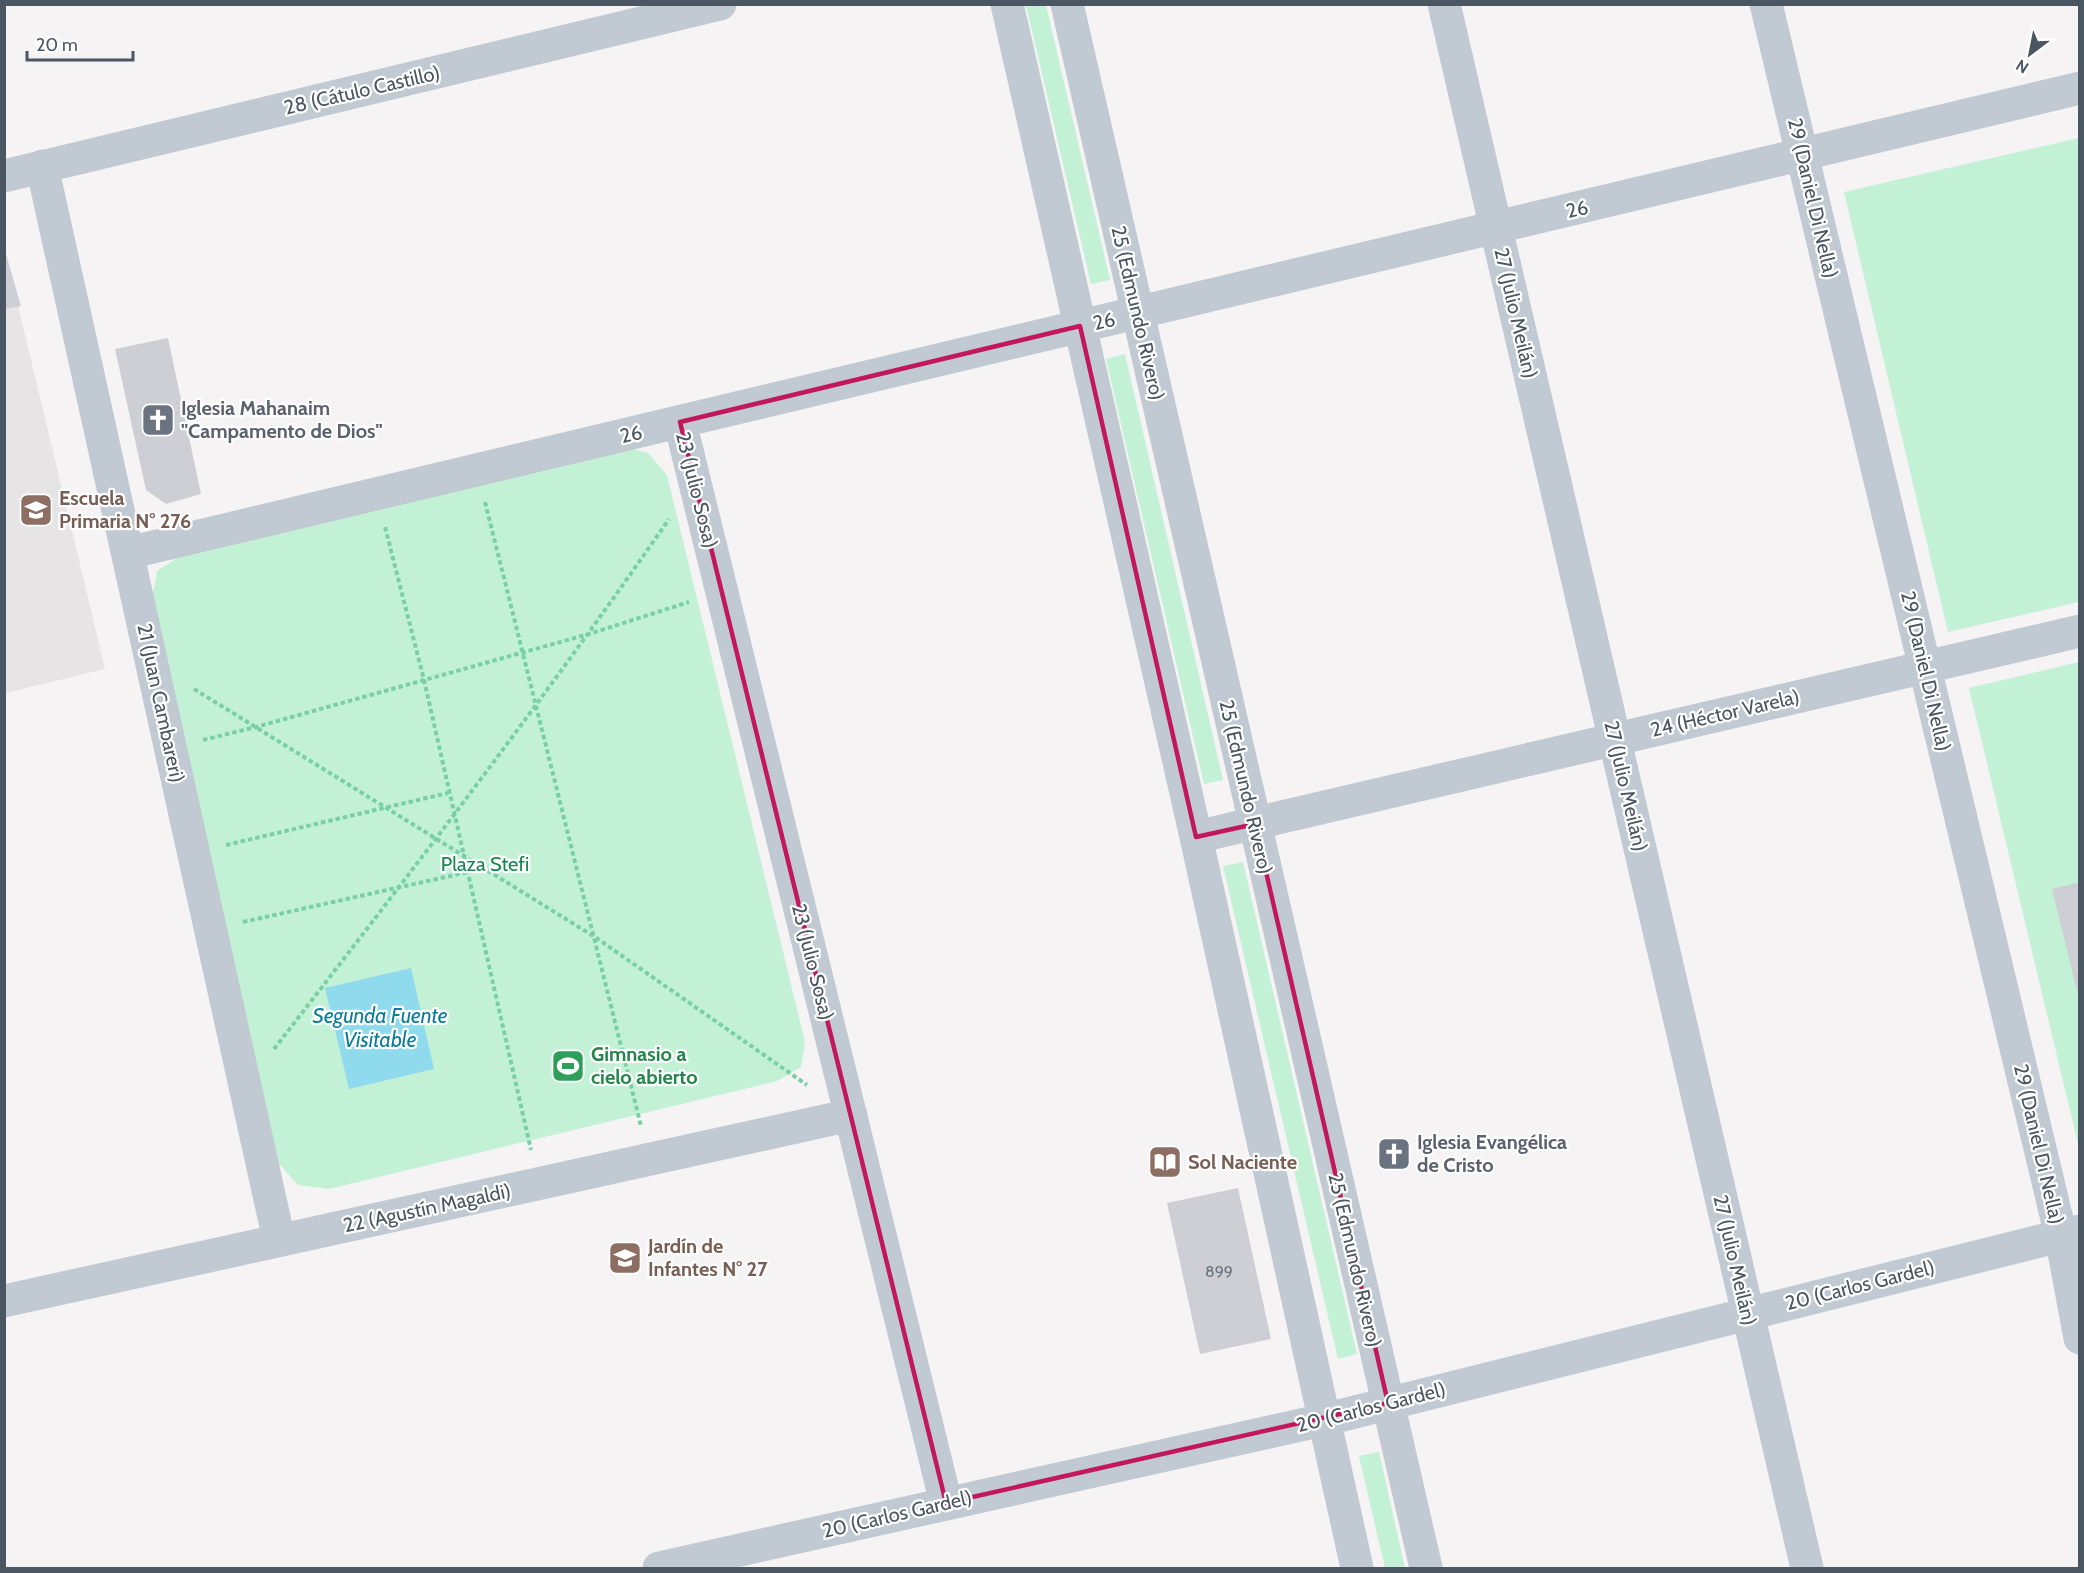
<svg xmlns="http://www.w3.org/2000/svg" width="2084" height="1573" font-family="Cabin,sans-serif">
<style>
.education{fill:#e6e4e5}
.green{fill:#c3f1d5}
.water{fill:#90daee}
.building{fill:#cdcfd5}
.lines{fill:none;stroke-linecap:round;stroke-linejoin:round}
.path{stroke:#7ad0a6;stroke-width:4;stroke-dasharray:4.5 3;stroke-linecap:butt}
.minor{stroke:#c1cad2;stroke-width:33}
.marked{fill:none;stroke:#c2185b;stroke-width:4.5;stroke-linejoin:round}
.labels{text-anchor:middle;stroke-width:4.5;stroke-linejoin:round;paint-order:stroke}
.number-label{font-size:16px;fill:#6b747e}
.street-label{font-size:20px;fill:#4a5661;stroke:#fff}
.worship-label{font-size:20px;font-weight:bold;fill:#5b616d;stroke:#fff;text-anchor:start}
.education-label{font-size:20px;font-weight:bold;fill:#785e54;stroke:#fff;text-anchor:start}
.park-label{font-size:20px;fill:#17864f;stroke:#fff}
.leisure-label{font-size:20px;font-weight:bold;fill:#27864d;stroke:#fff;text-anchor:start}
.water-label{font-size:21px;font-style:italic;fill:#0c7c9b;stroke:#fff}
</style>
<rect width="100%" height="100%" fill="#f5f3f3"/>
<path class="education" d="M4,247l101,422 -100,24h-1z"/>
<path class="green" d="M1026,5h20l64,275 -19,4z
M2079,138v464l-131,30 -104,-440z
M1125,354l98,426 -19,4 -98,-425z
M620,445l28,8 19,22 138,567 -4,25 -24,14 -448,108 -31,-4 -24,-27 -122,-558 5,-29 26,-17z
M2079,662v486l-110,-460z
M1243,862l114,492 -19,5 -115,-493z
M1379,1452l26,116h-20l-26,-112z"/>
<path class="water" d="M411,968l23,101 -85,20 -24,-101z"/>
<path class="building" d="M4,247l17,59 -17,3z
M168,338l33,156 -35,10 -20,-14 -31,-141z
M2080,882v108l-3,1 -25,-102z
M1238,1188l33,151 -71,15 -33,-151z"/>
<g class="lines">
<path class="path" d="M485,502l156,624
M385,527l39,153 107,470
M194,689l401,248 212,148
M203,740l53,-13 333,-93 100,-32
M226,845l222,-52
M243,922l225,-50
M274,1049c135,-174 269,-348 395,-530"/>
<path class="minor" d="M1007,4l189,833 161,731
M1067,4l359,1564
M1444,4l363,1564
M1766,4l295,1232 19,102
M42,166l237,1074
M4,176l716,-172
M680,422l266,1081
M128,553l1952,-465
M1196,837l884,-206
M4,1301l847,-186
M659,1568l664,-148 757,-189"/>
</g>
<path class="marked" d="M1080,326l116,511 59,-13 133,579 -442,100 -266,-1081z"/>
<defs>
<symbol id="church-square" viewBox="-11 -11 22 22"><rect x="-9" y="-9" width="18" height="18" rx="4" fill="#6b7280" stroke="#fff"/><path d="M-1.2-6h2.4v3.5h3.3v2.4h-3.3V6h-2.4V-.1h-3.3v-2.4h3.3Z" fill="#fff"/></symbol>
<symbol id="school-square" viewBox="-11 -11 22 22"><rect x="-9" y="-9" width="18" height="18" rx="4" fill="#8d6e63" stroke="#fff"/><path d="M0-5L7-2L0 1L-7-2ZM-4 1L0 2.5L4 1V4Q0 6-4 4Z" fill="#fff"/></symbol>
<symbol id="stadium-square" viewBox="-11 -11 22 22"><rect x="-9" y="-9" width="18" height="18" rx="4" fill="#2e9e5b" stroke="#fff"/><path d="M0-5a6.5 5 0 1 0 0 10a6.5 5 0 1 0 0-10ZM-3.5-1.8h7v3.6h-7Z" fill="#fff"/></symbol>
<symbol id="library-square" viewBox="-11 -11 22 22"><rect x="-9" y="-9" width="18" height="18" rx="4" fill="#8d6e63" stroke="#fff"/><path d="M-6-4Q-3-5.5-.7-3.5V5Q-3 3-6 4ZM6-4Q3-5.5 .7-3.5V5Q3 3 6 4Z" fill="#fff"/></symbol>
</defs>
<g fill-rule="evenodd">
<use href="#church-square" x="139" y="401" width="38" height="38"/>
<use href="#school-square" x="17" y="491" width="38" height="38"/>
<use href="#stadium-square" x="549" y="1047" width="38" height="38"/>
<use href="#church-square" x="1375" y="1135" width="38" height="38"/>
<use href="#library-square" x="1146" y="1143" width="38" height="38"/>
<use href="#school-square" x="606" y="1239" width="38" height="38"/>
</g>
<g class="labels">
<g class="number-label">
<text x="1219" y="1277">899</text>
</g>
<g class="street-label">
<text transform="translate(362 90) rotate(-13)" y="7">28 (Cátulo Castillo)</text>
<text transform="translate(1813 198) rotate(77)" y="7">29 (Daniel Di Nella)</text>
<text transform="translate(1577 209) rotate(-13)" y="7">26</text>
<text transform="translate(1138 313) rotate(77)" y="7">25 (Edmundo Rivero)</text>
<text transform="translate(1516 313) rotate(77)" y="7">27 (Julio Meilán)</text>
<text transform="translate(1104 321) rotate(-13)" y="7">26</text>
<text transform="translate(631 434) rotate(-13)" y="7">26</text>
<text transform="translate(697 490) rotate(76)" y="7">23 (Julio Sosa)</text>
<text transform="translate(1926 671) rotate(77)" y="7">29 (Daniel Di Nella)</text>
<text transform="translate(161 703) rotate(78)" y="7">21 (Juan Cambareri)</text>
<text transform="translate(1725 713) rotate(-13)" y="7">24 (Héctor Varela)</text>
<text transform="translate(1626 786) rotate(77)" y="7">27 (Julio Meilán)</text>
<text transform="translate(1246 787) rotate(77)" y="7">25 (Edmundo Rivero)</text>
<text transform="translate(813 962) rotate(76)" y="7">23 (Julio Sosa)</text>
<text transform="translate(2039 1144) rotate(77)" y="7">29 (Daniel Di Nella)</text>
<text transform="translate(427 1208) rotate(-12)" y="7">22 (Agustín Magaldi)</text>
<text transform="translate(1355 1260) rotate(77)" y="7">25 (Edmundo Rivero)</text>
<text transform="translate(1735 1260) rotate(77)" y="7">27 (Julio Meilán)</text>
<text transform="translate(1860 1285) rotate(-14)" y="7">20 (Carlos Gardel)</text>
<text transform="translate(1371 1407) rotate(-14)" y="7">20 (Carlos Gardel)</text>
<text transform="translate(897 1514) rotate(-13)" y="7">20 (Carlos Gardel)</text>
</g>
<g class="worship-label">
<text x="181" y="415">Iglesia Mahanaim<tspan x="181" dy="23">"Campamento de Dios"</tspan></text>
<text x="1417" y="1149">Iglesia Evangélica<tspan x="1417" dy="23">de Cristo</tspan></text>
</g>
<g class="education-label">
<text x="59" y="505">Escuela<tspan x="59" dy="23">Primaria N° 276</tspan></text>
<text x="1188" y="1169">Sol Naciente</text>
<text x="648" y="1253">Jardín de<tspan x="648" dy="23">Infantes N° 27</tspan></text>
</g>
<g class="park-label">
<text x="485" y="871">Plaza Stefi</text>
</g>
<g class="leisure-label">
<text x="591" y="1061">Gimnasio a<tspan x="591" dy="23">cielo abierto</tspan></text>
</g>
<g class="water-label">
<text x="380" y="1023">Segunda Fuente<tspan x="380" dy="24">Visitable</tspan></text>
</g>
</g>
<rect width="2084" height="1573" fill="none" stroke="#4a5661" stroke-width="12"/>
<g transform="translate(2030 54) rotate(212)" stroke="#ffffff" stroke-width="4.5" paint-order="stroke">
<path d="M0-4.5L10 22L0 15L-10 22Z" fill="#4a5661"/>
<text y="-9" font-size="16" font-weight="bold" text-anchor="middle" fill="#4a5661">N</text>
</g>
<path d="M27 51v9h106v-9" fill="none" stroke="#4a5661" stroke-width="3"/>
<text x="36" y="51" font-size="18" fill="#4a5661" stroke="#ffffff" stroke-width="4.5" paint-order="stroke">20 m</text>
</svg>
